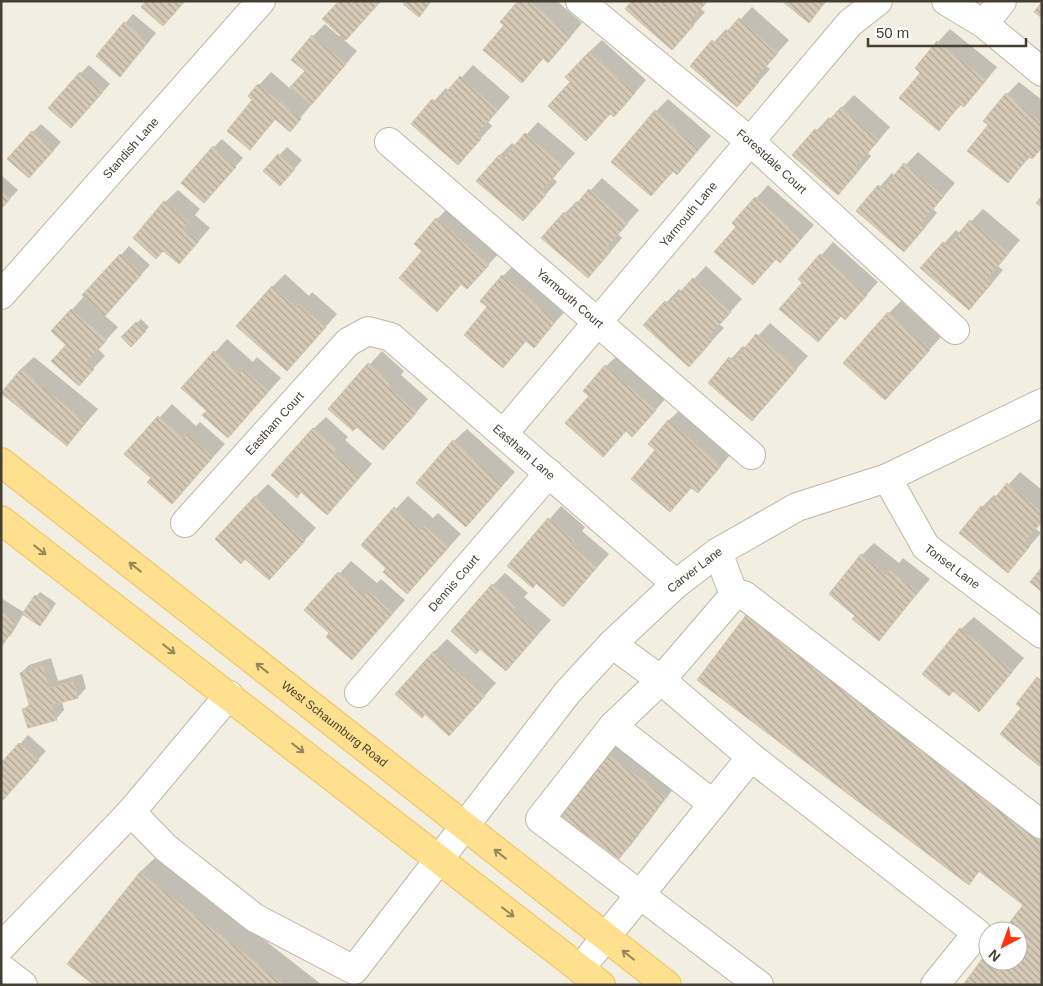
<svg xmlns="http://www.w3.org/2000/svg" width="1043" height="986" font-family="Arial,sans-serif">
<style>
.shadow{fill:#0003}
.building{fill:url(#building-back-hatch);stroke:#d0c2a9}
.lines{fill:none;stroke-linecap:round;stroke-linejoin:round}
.minor-casing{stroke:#bfb6a4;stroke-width:30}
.major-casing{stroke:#edc156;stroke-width:30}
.minor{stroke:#fff;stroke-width:28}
.major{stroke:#ffe08f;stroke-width:28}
.oneway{stroke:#99875c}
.labels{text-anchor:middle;stroke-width:4;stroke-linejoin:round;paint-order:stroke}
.street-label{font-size:12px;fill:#453e32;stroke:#fff}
</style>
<defs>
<pattern id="building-back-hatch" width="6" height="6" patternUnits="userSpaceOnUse" patternTransform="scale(1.25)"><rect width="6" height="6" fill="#d5cab7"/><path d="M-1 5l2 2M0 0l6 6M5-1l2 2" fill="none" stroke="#afa595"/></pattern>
</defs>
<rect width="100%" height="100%" fill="#f3eee2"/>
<path class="shadow" d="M519,1h38l25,22 -22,26 -16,9 -23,23 -15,-56z
M634,1h74l-7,8 4,3 -33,37z
M784,1h43l-18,20z
M752,7l37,33 -23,26 4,3 -21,24 -57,-27 34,-37 3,3z
M133,14l23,19 -28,34 -31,-11z
M325,24l14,12 15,-5 -10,9 13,11 -67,79 -14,-11 -26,29 4,-48 -5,-4 22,-24 20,17 15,-18 7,-35z
M950,29l47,38 -21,26 -12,13 -2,-2 -23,25 -18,-57 17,-30z
M602,40l44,40 -20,23 -54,-21 17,-30z
M89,65l21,19 -31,34 2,-45z
M473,65l37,32 -22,25 4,4 -34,37 -45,-39 33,-36 3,3z
M1019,82l23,18v48l-11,8 -24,26 -17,-57 17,-31z
M854,95l36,32 -22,26 3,3 -21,25 -56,-26 35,-38 2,2z
M668,99l43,37 -22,25 -15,10 -23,24 5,-84z
M538,122l37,31 -22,25 4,4 -34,38 -24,-64 13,-13 4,3z
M41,124l20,18 -24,27 -4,-37z
M222,139l21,19 -31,35 2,-46z
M287,147l15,13 -14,16 -23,-6z
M918,152l37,31 -22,26 4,4 -21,25 -58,-27 34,-38 3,3z
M1,175l17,15 -17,18z
M602,178l37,32 -21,24 4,4 -22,26 -35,-51 12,-12 2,2z
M768,185l46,40 -22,24 -16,9 -42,-35z
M178,190l22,19 -5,6 15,13 -19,22 -26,-48z
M449,207l51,45 -21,23 -17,8 -25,27 -13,-59 13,-32z
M983,209l37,31 -22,26 5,4 -22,26 -59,-28 34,-38 4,3z
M833,242l45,40 -21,24 -15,9 -42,-36z
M129,246l21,19 -46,50 14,12 -20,22 7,7 -14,15 -38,-40z
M515,264l53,44 -34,38 -7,-6 -24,26 -14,-59 14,-31z
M706,266l36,33 -23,25 5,4 -35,37 -44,-40 34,-36 3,3z
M285,274l24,22 3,-4 25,22 -38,43 -27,-70z
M901,301l40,36 -44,49 -8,-73z
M141,319l8,8 -18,18 -8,-8z
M770,323l38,33 -56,63 -43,-37 34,-36 3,3z
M227,339l26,23 4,-5 24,21 -53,59 -20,-26 -25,-23z
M382,351l22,20 -3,4 27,24 -33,37 -38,-11 -28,-16z
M619,354l48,43 -23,26 -53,-27 15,-30z
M34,357l64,52 -31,36 -46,-76z
M172,404l24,22 4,-4 25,22 -41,45 -32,-12 -26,-23z
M681,409l51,44 -34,39 -6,-5 -22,24 -13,-61 11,-29z
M326,417l22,20 -3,3 27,24 -33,37 -26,-72z
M467,429l48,43 -49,53 -12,-84z
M1020,472l22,18v32l-6,7 5,4 -33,38 -26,-64 12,-12 3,2z
M268,484l48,44 -35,38 -26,-69z
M408,496l25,22 5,-5 23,21 -54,58 -19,-24 -26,-23z
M561,506l24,21 -3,4 27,23 -34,39 -38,-11 -28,-16z
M874,543l25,20 4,-5 27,21 -51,60 -22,-24 5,-60z
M351,561l26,22 4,-4 24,21 -41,46 -58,-36z
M505,573l23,20 -4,4 27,23 -45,50 -13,-85z
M40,592l16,11 -12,18 -20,-8 -13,22 -10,7v-44l24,15z
M974,617l50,41 -45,53 -18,-82z
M447,639l49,44 -35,39 -27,-70z
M51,658l7,23 24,-7 4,14 -8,9 -16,4 2,9 -8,9 -32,-9 6,-7 -9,-30 8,-8z
M28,735l18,16 -44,48 -1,-34z
M619,740l58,44 -46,61 -12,13 -13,-106z
M157,856l165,129h-226l44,-113z"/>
<path class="building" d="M146,1h39l-22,25 -22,-19z
M339,1h42l-35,39 -24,-21z
M405,1h24l1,2 -11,14 -16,-13z
M518,1h12l41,35 -23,27 -5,-5 -21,25 -39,-33 21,-25 -4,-3z
M632,1h75l-17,21 4,3 -22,25 -47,-41z
M782,1h44l-17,22z
M1042,2v16l-8,-6z
M739,18l39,35 -23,26 4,3 -22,25 -47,-41 22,-26 4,4z
M124,22l24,20 -28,35 -24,-21z
M312,35l34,29 -35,41 -21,-18 15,-16 -14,-11z
M937,41l49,39 -22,27 -4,-3 -21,27 -40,-33 21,-25 -5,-5z
M589,52l46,41 -21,24 -4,-3 -24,27 -38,-35 22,-24 -5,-5z
M80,72l23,20 -32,36 -23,-20z
M460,76l38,34 -21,25 4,4 -23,26 -47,-41 21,-25 5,4z
M258,84l43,35 -11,13 -15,-13 -25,31 -23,-19 25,-31 -4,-4z
M1006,93l36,30v25l-10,11 -3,-3 -21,27 -41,-32 21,-26 -5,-4z
M841,107l38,33 -23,26 4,3 -22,26 -46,-40 23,-26 4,3z
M655,110l44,39 -22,26 -4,-4 -22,25 -40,-34z
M32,131l22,19 -25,28 -22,-19z
M525,133l38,33 -21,25 4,4 -23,26 -47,-40 23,-26 5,3z
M213,146l23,21 -32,36 -23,-20z
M278,154l17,15 -15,17 -17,-15z
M904,163l40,33 -22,26 4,4 -22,26 -48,-41 22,-26 5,4z
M589,189l39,34 -21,24 4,4 -23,27 -47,-40 23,-26 3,3z
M1,190l9,9 -9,10z
M1042,196v11l-6,-4z
M755,197l47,41 -22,25 -4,-4 -23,26 -39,-33 22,-25 -4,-4z
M164,201l24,21 -5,6 16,13 -20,23 -16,-13 -7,8 -23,-21z
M436,218l53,47 -22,24 -6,-5 -24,28 -38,-34 23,-27 -8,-7z
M970,220l39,33 -22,26 5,4 -23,27 -49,-42 23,-26 5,4z
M120,254l22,20 -37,42 -23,-21z
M820,254l47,41 -22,25 -4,-4 -23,26 -39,-33 23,-26 -4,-4z
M502,275l54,46 -22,27 -8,-7 -23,27 -39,-33 23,-28 -7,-6z
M693,278l38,34 -23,25 4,4 -23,26 -46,-42 22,-24 4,3z
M272,286l24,21 3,-3 27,23 -39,44 -51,-45z
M71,309l36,31 -20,22 7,7 -15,17 -28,-25 15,-16 -15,-14z
M888,312l42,38 -45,50 -42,-37z
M136,322l10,9 -15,16 -10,-10z
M756,334l41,35 -45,52 -44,-38 21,-26 5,4z
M214,351l25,22 5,-4 25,22 -41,47 -26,-23 5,-4 -26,-23z
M368,363l25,21 -3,4 27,24 -34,38 -26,-23 -4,4 -25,-22z
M605,365l51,45 -24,27 -6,-6 -23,26 -38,-34 24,-27 -6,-5z
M21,369l65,53 -19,24 -66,-53z
M158,416l25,22 4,-5 26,24 -41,47 -25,-22 4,-4 -27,-24z
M668,420l53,46 -23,27 -7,-5 -21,24 -39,-33 24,-29 -7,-6z
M313,428l24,22 -4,3 27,24 -33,38 -26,-23 -4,6 -26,-23z
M453,440l50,45 -37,42 -50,-44z
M1007,483l35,29v9l-17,21 5,4 -22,27 -49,-40 22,-27 4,4z
M255,496l50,45 -36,39 -24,-21 -4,5 -26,-25z
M394,507l26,23 4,-5 25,22 -42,47 -24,-22 3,-4 -25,-23z
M548,518l26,22 -4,4 27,23 -34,40 -27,-24 -3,5 -26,-22z
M861,554l25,21 4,-5 28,22 -39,49 -27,-22 3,-3 -26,-22z
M1042,567v25l-12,-10z
M338,572l26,23 4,-5 25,23 -41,47 -26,-23 3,-4 -25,-23z
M492,584l25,22 -4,4 26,23 -33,38 -26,-22 -4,5 -25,-23z
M35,595l18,12 -13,19 -18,-12z
M1,611l16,10 -14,24 -2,-1z
M747,614l295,223v148h-79l25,-34v10h30v-30h-15l20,-26 -44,-34 -10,14 -272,-205z
M960,628l53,43 -34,41 -26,-21 -4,5 -27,-22z
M434,651l51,45 -36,40 -24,-22 -3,4 -27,-24z
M43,666l7,22 23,-7 5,17 -26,7 5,15 -29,8 -6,-19 8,-2 -10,-34z
M1037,677l5,4v82l-3,3 -39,-32 21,-26 -5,-4z
M19,743l20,17 -37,41 -1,-38z
M605,752l61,45 -47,62 -61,-45z
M140,872l145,113h-191l-27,-21z"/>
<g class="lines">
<defs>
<g id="minor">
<path id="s1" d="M580,1l171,141 204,188"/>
<path d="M946,1l38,23 58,48"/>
<path d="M984,24l18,-23"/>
<path id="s2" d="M389,142l362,313"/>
<path id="s3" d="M1,295l260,-294"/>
<path id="s4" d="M504,433l346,-410 28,-22"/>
<path id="s5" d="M887,478l39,69 116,87"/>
<path id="s6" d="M185,523l163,-181 20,-11 23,6 285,247"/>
<path d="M734,595h10l298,230"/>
<path d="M612,644l49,36 73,-85 -16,-43"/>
<path id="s7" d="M359,693l190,-220"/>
<path id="s8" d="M229,695l-98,117 35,36 89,70 99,52 213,-277 45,-49 64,-60 42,-32 79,-45 90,-29 155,-75"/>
<path d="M613,726l100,78"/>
<path d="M751,757l226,176 -42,52"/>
<path d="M1,947l130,-135"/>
<path d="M1,968l22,17"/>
<path d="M580,969l171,-212 -90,-77 -48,46 -73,93c73,55 146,110 219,166"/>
</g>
<g id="major">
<path id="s9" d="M1,462l666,523"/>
<path d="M1,520l600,465"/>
</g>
</defs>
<use href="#minor" class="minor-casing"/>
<use href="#major" class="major-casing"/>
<use href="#minor" class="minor"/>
<use href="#major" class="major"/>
</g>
<defs><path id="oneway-shaft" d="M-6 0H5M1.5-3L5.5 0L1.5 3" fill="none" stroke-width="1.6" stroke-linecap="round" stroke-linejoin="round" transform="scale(1.25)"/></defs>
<g class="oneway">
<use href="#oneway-shaft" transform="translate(40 550) rotate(38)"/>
<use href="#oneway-shaft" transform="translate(135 567) rotate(-142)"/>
<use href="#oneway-shaft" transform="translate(169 649) rotate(38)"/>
<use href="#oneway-shaft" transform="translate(262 668) rotate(-142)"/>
<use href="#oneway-shaft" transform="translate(298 748) rotate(38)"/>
<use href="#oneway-shaft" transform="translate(500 854) rotate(-142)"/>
<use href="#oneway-shaft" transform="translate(508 912) rotate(38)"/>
<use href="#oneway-shaft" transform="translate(628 955) rotate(-142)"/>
</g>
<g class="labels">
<g class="street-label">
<text dy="4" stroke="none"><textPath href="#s3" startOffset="196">Standish Lane</textPath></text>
<text dy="4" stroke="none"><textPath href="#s1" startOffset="250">Forestdale Court</textPath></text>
<text dy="4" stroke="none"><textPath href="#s4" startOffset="286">Yarmouth Lane</textPath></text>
<text dy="4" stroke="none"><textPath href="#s2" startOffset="239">Yarmouth Court</textPath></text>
<text dy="4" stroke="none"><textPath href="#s6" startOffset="134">Eastham Court</textPath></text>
<text dy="4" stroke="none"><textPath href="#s6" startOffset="466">Eastham Lane</textPath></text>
<text dy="4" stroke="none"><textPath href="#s5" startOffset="112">Tonset Lane</textPath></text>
<text dy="4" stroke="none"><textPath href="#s8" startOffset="955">Carver Lane</textPath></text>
<text dy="4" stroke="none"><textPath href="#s7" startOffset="145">Dennis Court</textPath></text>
<text dy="4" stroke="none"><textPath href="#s9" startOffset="424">West Schaumburg Road</textPath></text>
</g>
</g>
<rect width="1043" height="986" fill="none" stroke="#453e32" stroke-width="5"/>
<g transform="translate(1003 946) rotate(221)"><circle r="24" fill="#ffffff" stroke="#b5b2ad"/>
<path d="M0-4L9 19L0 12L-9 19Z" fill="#ff340d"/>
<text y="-8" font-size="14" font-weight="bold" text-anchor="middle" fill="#453e32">N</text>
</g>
<path d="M868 38v8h158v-8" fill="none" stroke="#453e32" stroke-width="2.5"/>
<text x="876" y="38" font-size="15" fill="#453e32" stroke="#ffffff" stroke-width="4" paint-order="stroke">50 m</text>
</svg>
